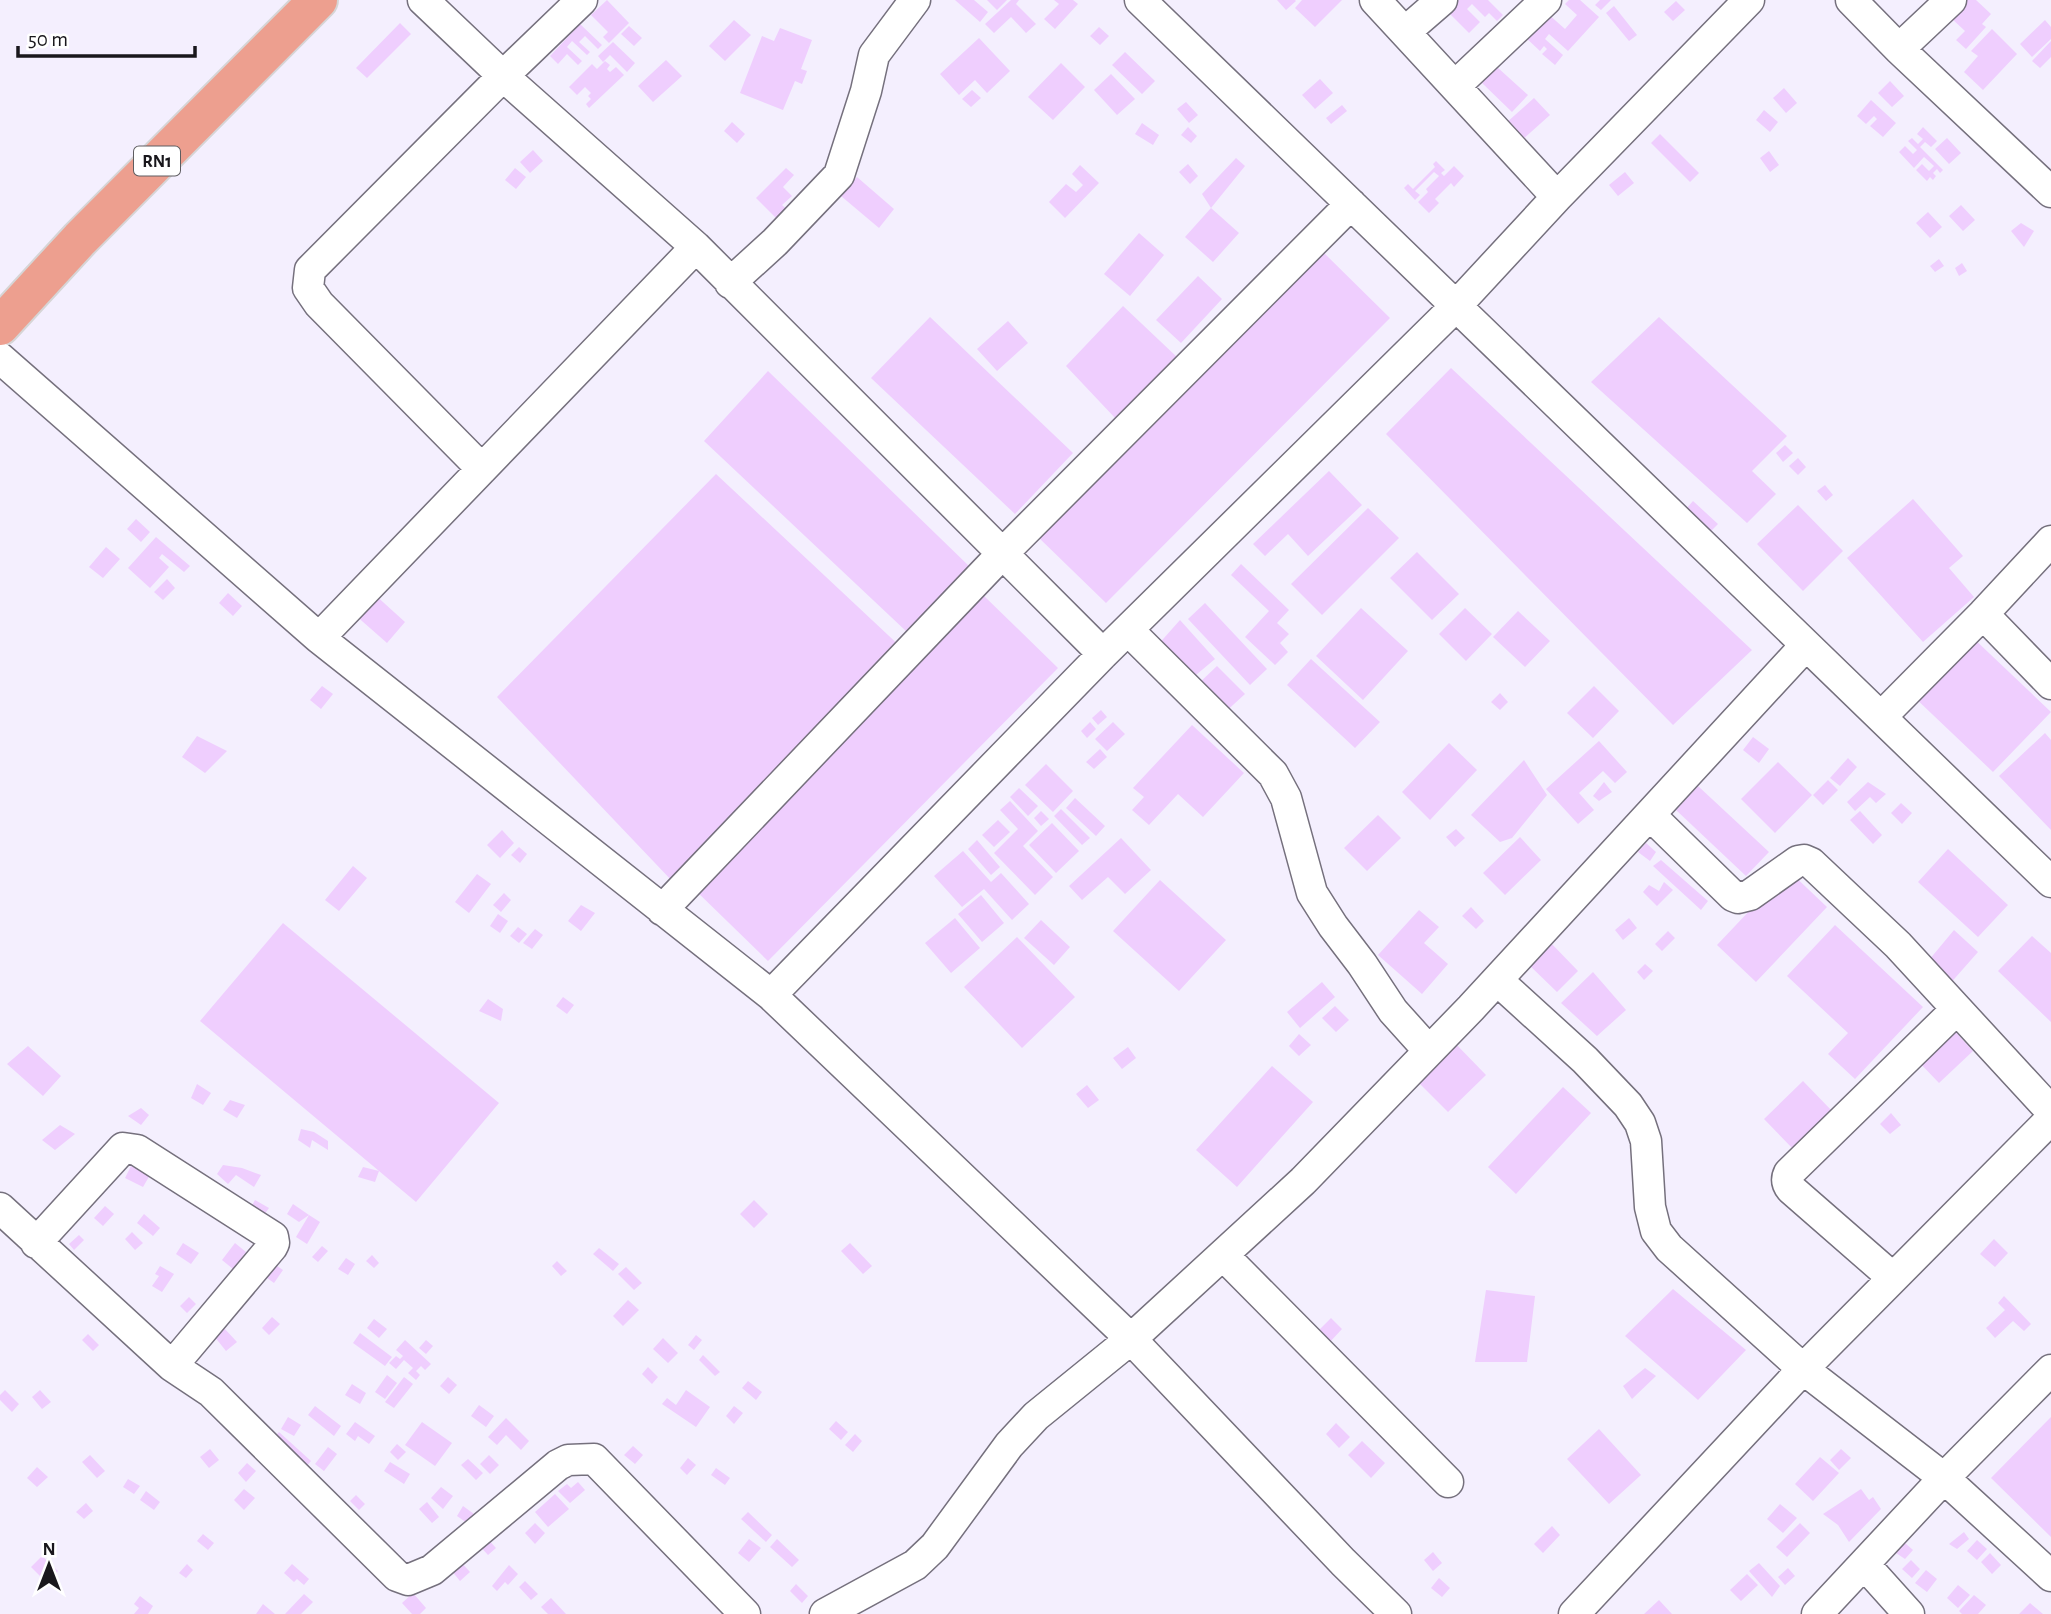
<svg xmlns="http://www.w3.org/2000/svg" width="2051" height="1614" font-family="'Alegreya Sans',sans-serif">
<style>
.building{fill:#efcefe}
.lines{fill:none;stroke-linecap:round;stroke-linejoin:round}
.minor-casing{stroke:#75707d;stroke-width:33}
.highway-casing{stroke:#d6d5d6;stroke-width:42}
.minor{stroke:#fff;stroke-width:30}
.highway{stroke:#ed9f8f;stroke-width:38}
.labels{text-anchor:middle;stroke-width:6;stroke-linejoin:round;paint-order:stroke}
.shield{fill:#fff;stroke:#5e5d60;stroke-width:2}
.shield-label{font-size:18px;font-weight:bold;fill:#19171c}
</style>
<rect width="100%" height="100%" fill="#f4effe"/>
<path class="building" d="M607,0l22,23 -20,20 -6,-6 5,-5 -17,-17z
M955,0h19l14,12 -8,10z
M987,0h20l-10,10z
M1011,0h8l-3,4 20,20 -10,9 -15,-16 -17,16 -9,-9z
M1054,0h19l5,4 -23,25 -11,-10 15,-15z
M1277,0h18l1,1 -10,9z
M1302,0h40l-27,27 -20,-19z
M1459,0h29l15,15 -6,6 -8,-8 -4,4 -13,-13 -5,5 13,13 -11,11 -21,-21z
M1569,0h11l19,17 -31,34 -19,-17 -4,5 18,16 -8,10 -13,-11 5,-5 -3,-3 -4,5 -15,-14 22,-24 18,16 12,-14 -12,-11z
M1600,0h11l-10,10 -6,-5z
M1966,0h10l15,14 -9,10 4,3 -20,22 -10,-9 9,-9 -15,-14z
M1676,1l9,9 -12,11 -9,-9z
M1614,6l23,29 -8,6 -23,-28z
M734,20l17,15 -26,26 -16,-15z
M2045,20l6,7v12l-19,18 -12,-13z
M400,23l11,11 -44,44 -11,-10z
M580,24l22,21 -4,4 -13,-13 -6,6 11,10 -3,3 -15,-14 -5,6 15,14 -4,4 -11,-11 -9,10 -8,-8z
M629,26l13,12 -8,8 -13,-12z
M1099,27l10,9 -9,9 -10,-9z
M780,28l32,12 -11,29 6,2 -5,13 -7,-3 -12,29 -43,-17 22,-57 12,5z
M1992,29l25,25 -34,36 -19,-18 14,-16 -7,-5z
M979,38l31,33 -23,22 -12,-13 -16,15 -19,-21z
M2051,41v16l-11,11 -8,-7z
M613,42l22,21 -8,9 -17,-17 -7,7 -5,-6z
M1125,52l30,29 -13,13 -30,-29z
M666,60l16,16 -29,26 -15,-16z
M605,61l5,4 -3,4 3,3 6,-5 8,8 -35,33 -3,-4 5,-5 -3,-3 3,-3 -6,-6 -8,8 -8,-8 23,-23 5,5z
M1061,63l24,24 -32,33 -25,-23z
M1497,67l31,28 -16,17 -30,-29z
M1111,74l24,25 -18,16 -23,-25z
M1320,79l13,14 -18,16 -13,-14z
M1890,81l14,15 -12,11 -14,-14z
M1784,88l13,15 -11,10 -13,-15z
M972,90l9,8 -10,9 -9,-8z
M1534,98l16,17 -28,25 -16,-17z
M1871,100l25,23 -13,14 -13,-11 7,-7 -3,-3 -8,8 -9,-8z
M1186,102l12,13 -9,8 -12,-14z
M1342,105l5,6 -16,13 -5,-6z
M1764,110l14,12 -8,10 -14,-12z
M732,122l13,12 -8,9 -13,-12z
M1142,123l17,12 -6,10 -18,-11z
M1188,127l9,9 -6,7 -10,-8z
M1923,127l14,14 -6,6 -6,-5 -5,5 23,23 -3,3 -3,-4 -4,4 3,3 -3,4 -3,-3 -3,4 -11,-11 6,-6 7,7 5,-5 -10,-9 -10,11 -15,-16 6,-6 8,8 4,-4 -9,-9 4,-3 6,6 5,-5 -6,-5z
M1660,134l39,39 -9,9 -39,-39z
M1947,138l14,15 -12,11 -14,-15z
M533,150l10,11 -13,12 -10,-11z
M1769,151l10,14 -9,7 -10,-14z
M1236,158l9,8 -34,42 -9,-14z
M1436,161l9,9 -4,3 3,3 10,-10 10,10 -10,11 -3,-4 -16,16 4,4 -10,10 -11,-11 10,-10 -2,-3 13,-13 -5,-4 -19,19 5,4 -5,5 -11,-12 4,-4 5,5 22,-22 -2,-3z
M1188,164l10,12 -8,8 -11,-12z
M1080,165l19,18 -34,35 -16,-16 17,-18 10,8 7,-7 -11,-11z
M515,168l11,9 -10,12 -11,-9z
M786,168l8,7 -11,12 9,9 -10,9 10,9 -10,10 -26,-26z
M1625,172l9,11 -16,13 -9,-11z
M857,177l37,32 -15,19 -38,-32z
M1961,205l14,15 -12,11 -14,-15z
M1211,208l28,25 -26,29 -28,-25z
M1928,212l14,15 -12,11 -14,-15z
M2021,223l13,8 -10,16 -13,-16z
M1139,233l25,22 -34,41 -26,-22z
M1322,251l68,67 -284,285 -69,-67z
M1939,259l5,7 -9,6 -5,-6z
M1962,263l5,8 -8,5 -4,-8z
M1198,276l24,23 -41,44 -25,-23z
M1123,306l55,52 -62,61 -50,-53z
M930,317l143,136 -58,61 -144,-136z
M1659,317l128,119 -35,35 24,23 -29,29 -156,-141z
M1008,321l20,22 -31,28 -20,-22z
M1451,368l301,282 -79,75 -287,-291z
M768,371l203,197 -64,64 -203,-191z
M1785,445l8,8 -10,9 -7,-9z
M1798,458l8,9 -8,8 -9,-9z
M1329,471l33,34 -54,51 -20,-22 -23,22 -12,-12z
M716,474l188,176 -230,233 -177,-186z
M1825,485l8,10 -7,6 -9,-10z
M1913,499l50,57 -14,12 25,29 -51,45 -76,-84z
M1693,501l25,23 -7,7 -25,-22z
M1798,505l45,46 -40,40 -46,-47z
M1368,508l31,30 -77,77 -31,-31z
M136,519l14,13 -9,10 -14,-13z
M156,537l34,29 -6,6 -22,-18 -3,4 10,9 -19,21 -22,-20z
M106,547l14,12 -17,19 -14,-11z
M1417,552l42,42 -27,26 -42,-42z
M1241,564l48,46 -12,13 12,11 -9,9 8,9 -13,13 -30,-28 24,-26 -38,-36z
M167,579l8,9 -12,12 -9,-8z
M228,593l14,13 -9,10 -14,-13z
M373,593l32,29 -18,21 -33,-29z
M982,594l76,74 -290,293 -75,-73z
M1205,603l62,66 -17,16 -62,-66z
M1361,608l47,43 -45,49 -47,-44z
M1465,608l27,26 -26,27 -27,-27z
M1518,611l32,30 -25,26 -32,-30z
M1180,620l35,39 -25,21 -34,-33z
M1970,635l81,77 -58,60 -81,-77z
M1311,659l69,63 -25,26 -68,-63z
M1217,666l28,28 -23,21 -27,-28z
M322,686l11,8 -12,15 -11,-9z
M1594,686l25,25 -26,27 -26,-25z
M1500,693l8,9 -8,8 -9,-8z
M1101,710l6,7 -9,8 -6,-7z
M1090,722l6,7 -9,9 -6,-7z
M1113,722l12,12 -18,17 -12,-12z
M1192,725l52,48 -41,44 -25,-23 -29,31 -17,-15 12,-13 -11,-9z
M2045,733l6,7v90l-52,-54z
M197,736l30,15 -22,22 -23,-16z
M1753,737l16,12 -10,14 -16,-13z
M1599,741l28,31 -12,11 -12,-12 -24,22 15,17 -16,14 -32,-35z
M1449,743l28,27 -47,50 -28,-28z
M1100,749l7,8 -13,12 -8,-7z
M1848,758l9,9 -17,19 -10,-8z
M1524,760l23,35 -35,43 -12,4 -29,-27z
M1778,762l34,33 -37,38 -34,-34z
M1046,764l27,27 -20,21 -28,-27z
M1828,780l10,10 -15,15 -10,-10z
M1604,782l8,10 -13,9 -6,-5z
M1868,782l18,12 -10,9 -6,-6 -15,14 -8,-9z
M1698,786l71,66 -23,24 -70,-66z
M1019,788l19,18 -10,10 -18,-19z
M1075,798l30,28 -9,10 -30,-28z
M1010,801l28,30 -15,15 30,31 -18,18 -41,-42 24,-24 -18,-19z
M1901,803l11,10 -10,11 -11,-11z
M1061,809l29,29 -8,7 -28,-29z
M1041,811l8,8 -8,7 -7,-8z
M1860,811l22,24 -9,9 -23,-24z
M1378,815l23,23 -34,33 -23,-23z
M998,820l12,12 -16,15 -12,-12z
M1052,823l27,28 -23,22 -27,-28z
M1456,829l9,9 -10,9 -9,-10z
M502,830l12,13 -14,15 -13,-13z
M1520,837l21,23 -36,35 -22,-22z
M1121,838l30,32 -26,24 -17,-17 -26,23 -13,-14z
M977,840l23,27 -9,8 -23,-26z
M1646,843l10,9 -6,9 -12,-9z
M519,847l8,7 -7,9 -9,-8z
M1948,849l60,56 -30,32 -60,-55z
M963,851l28,31 10,-9 28,31 -17,16 -28,-31 -22,18 -28,-31z
M1661,860l47,41 -7,9 -48,-44z
M353,866l14,12 -28,33 -14,-11z
M1788,870l39,37 -71,75 -39,-37z
M477,874l14,10 -22,29 -14,-11z
M1160,880l66,60 -47,51 -66,-60z
M1664,882l9,8 -16,16 -14,-14 6,-7 10,6z
M504,893l7,7 -10,12 -8,-7z
M981,895l23,28 -22,19 -24,-28z
M581,905l14,8 -14,18 -13,-10z
M1471,907l13,14 -8,8 -14,-13z
M1419,910l20,17 -15,16 24,21 -26,30 -44,-39z
M498,914l10,7 -8,12 -10,-7z
M955,918l25,30 -29,25 -26,-30z
M1629,918l8,10 -14,12 -8,-10z
M1041,920l29,27 -16,18 -30,-27z
M283,923l216,180 -83,99 -216,-181z
M1835,925l88,82 -68,72 -27,-25 20,-21 -61,-57z
M518,927l9,7 -8,9 -9,-7z
M535,929l8,6 -11,14 -9,-6z
M1954,930l24,22 -30,34 -24,-20z
M1668,931l7,7 -13,13 -7,-7z
M2032,936l19,17v69l-53,-51z
M1017,937l58,60 -53,51 -58,-61z
M1548,940l30,31 -21,21 -31,-30z
M1645,964l8,7 -9,9 -7,-8z
M1593,972l33,38 -29,26 -36,-33z
M1322,982l13,15 -35,31 -13,-16z
M563,997l11,8 -7,9 -11,-8z
M488,999l15,10 -2,12 -22,-10z
M1335,1006l14,14 -13,12 -14,-14z
M1949,1025l24,26 -34,32 -24,-25z
M1299,1034l12,11 -12,11 -10,-10z
M1452,1040l34,35 -38,37 -34,-34z
M28,1046l33,30 -18,20 -36,-32z
M1128,1047l8,11 -14,11 -9,-11z
M1272,1066l41,36 -76,85 -41,-37z
M1803,1081l30,31 -39,38 -30,-31z
M197,1084l14,9 -8,12 -12,-7z
M1087,1085l12,15 -11,8 -12,-14z
M1563,1087l28,26 -75,81 -28,-27z
M230,1100l15,5 -8,13 -14,-8z
M141,1108l8,7 -8,10 -13,-9z
M1891,1113l10,12 -11,9 -10,-10z
M60,1125l15,9 -20,16 -13,-10z
M301,1129l13,3 14,9v9l-16,-10 -2,8 -12,-8z
M223,1165l19,3 19,7 -7,12 -18,-12 -8,9 -11,-10z
M131,1166l19,9 -7,12 -18,-9z
M363,1167l16,4 -4,11 -17,-5z
M255,1200l14,8 -8,11 -13,-6z
M754,1200l14,14 -14,14 -14,-14z
M293,1204l16,11 -10,7 -12,-8z
M105,1206l9,8 -11,12 -9,-8z
M144,1214l16,14 -7,8 -16,-13z
M309,1215l11,7 -13,22 -11,-7z
M132,1232l11,11 -8,7 -10,-11z
M79,1235l5,5 -10,10 -5,-6z
M1994,1239l14,14 -13,14 -15,-13z
M183,1243l16,10 -8,11 -15,-10z
M235,1243l11,9 -13,17 -11,-9z
M850,1243l22,23 -9,8 -22,-23z
M322,1246l6,5 -10,11 -6,-5z
M599,1248l20,16 -6,7 -20,-17z
M372,1255l7,8 -5,5 -8,-7z
M346,1258l9,6 -7,11 -10,-6z
M268,1260l15,10 -9,13 -14,-10z
M557,1261l10,10 -6,5 -9,-10z
M160,1266l14,8 -12,18 -10,-6 7,-10 -4,-2z
M626,1267l16,16 -8,7 -16,-16z
M1673,1289l73,61 -48,50 -73,-64z
M1486,1290l49,6 -8,66h-52z
M2004,1296l27,28 -7,7 -11,-10 -18,17 -9,-10 19,-18 -7,-7z
M189,1297l7,7 -9,9 -7,-7z
M628,1300l11,10 -16,16 -10,-10z
M272,1317l8,7 -11,11 -7,-7z
M1331,1318l11,11 -13,14 -12,-11z
M374,1319l13,10 -8,9 -12,-10z
M224,1328l13,14 -11,9 -12,-15z
M360,1333l32,24 -7,9 -32,-23z
M88,1334l11,11 -6,6 -11,-11z
M696,1335l6,5 -8,10 -6,-5z
M663,1338l15,15 -10,10 -15,-14z
M405,1340l26,24 -6,6 -4,-4 -5,5 4,4 -4,5 -8,-7 5,-5 -9,-8 -8,9 -7,-6 7,-7 4,3 3,-3 -7,-6z
M426,1340l7,6 -7,8 -7,-6z
M703,1355l17,17 -5,4 -16,-16z
M648,1367l10,10 -6,7 -10,-10z
M1645,1368l11,8 -24,23 -9,-13z
M387,1375l10,8 -12,16 -10,-7z
M404,1377l9,7 -19,24 -9,-6z
M448,1377l9,8 -8,9 -9,-8z
M748,1381l14,11 -6,8 -14,-12z
M352,1384l14,9 -6,11 -15,-9z
M5,1390l14,14 -7,8 -12,-12v-5z
M40,1390l11,12 -9,7 -10,-12z
M686,1390l24,17 -14,20 -34,-23 5,-6 9,7z
M479,1405l15,11 -8,11 -15,-11z
M315,1406l26,20 -7,10 -26,-21z
M734,1406l9,7 -9,11 -8,-8z
M288,1417l13,8 -7,11 -13,-7z
M2051,1417v120l-60,-59z
M506,1418l23,23 -8,9 -15,-15 -9,10 -9,-8z
M836,1421l12,11 -7,8 -12,-11z
M355,1422l20,14 -6,8 -11,-8 -3,5 -9,-7z
M422,1422l30,21 -17,23 -30,-21z
M1336,1423l14,14 -11,11 -13,-14z
M1599,1429l42,46 -32,29 -42,-45z
M279,1432l32,29 -5,6 -34,-27z
M855,1434l7,7 -9,11 -8,-7z
M1362,1441l23,22 -14,15 -23,-23z
M397,1444l9,8 -8,8 -8,-8z
M633,1446l10,9 -8,9 -11,-9z
M328,1447l9,7 -13,17 -9,-7z
M210,1449l9,11 -10,8 -9,-11z
M1841,1449l10,9 -12,12 -9,-10z
M90,1455l15,16 -8,7 -15,-16z
M489,1455l10,10 -9,9 -10,-10z
M1820,1457l19,16 -26,28 -18,-17z
M688,1458l8,7 -9,10 -7,-7z
M468,1459l15,14 -7,7 -15,-15z
M390,1462l20,12 -6,10 -20,-13z
M247,1463l9,8 -10,11 -8,-9z
M37,1467l11,10 -11,10 -10,-9z
M716,1468l14,10 -5,7 -14,-10z
M128,1479l12,7 -6,8 -11,-7z
M578,1482l7,8 -15,13 -12,-12 9,-7 4,4z
M441,1487l12,9 -10,13 -12,-11z
M244,1489l11,9 -11,12 -10,-10z
M1861,1489l8,11 4,-3 8,12 -32,33 -11,-17 -15,-11z
M146,1491l14,11 -6,8 -14,-10z
M555,1494l14,15 -21,18 -13,-15z
M356,1495l9,9 -6,6 -9,-9z
M427,1502l12,15 -7,6 -13,-14z
M86,1503l7,8 -9,8 -8,-7z
M1780,1504l17,14 -14,15 -16,-14z
M463,1506l11,8 -7,9 -10,-7z
M748,1512l24,23 -6,7 -25,-23z
M535,1523l10,10 -10,11 -10,-11z
M1800,1523l10,10 -23,24 -11,-10z
M1552,1526l8,9 -17,18 -9,-9z
M1964,1532l5,7 -12,10 -8,-5z
M203,1534l11,9 -6,7 -11,-9z
M484,1535l12,13 -8,7 -12,-13z
M749,1539l12,9 -12,14 -11,-9z
M777,1539l22,21 -7,7 -22,-20z
M1977,1540l10,9 -10,11 -10,-9z
M1905,1543l8,7 -8,9 -9,-6z
M1433,1552l9,11 -9,8 -9,-11z
M1990,1553l11,12 -9,9 -11,-12z
M42,1556l16,15 -11,12 -16,-16z
M1911,1560l9,9 -8,9 -10,-9z
M460,1561l10,11 -10,9 -9,-11z
M1759,1563l21,23 -8,11 -23,-26z
M187,1564l6,6 -7,8 -7,-5z
M292,1564l17,15 -5,6 -7,-6 -3,3 -10,-9z
M509,1565l9,9 -10,11 -3,-3 -8,9 -5,-5z
M1788,1568l7,8 -10,9 -7,-8z
M1926,1570l11,9 -10,13 -12,-9z
M1747,1574l11,11 -17,16 -11,-11z
M1439,1578l11,10 -8,9 -11,-9z
M525,1581l13,13 -7,6 -12,-13z
M796,1584l12,12 -6,7 -12,-12z
M1958,1585l12,10 -12,13 -11,-10z
M413,1593l13,15 -6,6h-8l-10,-11z
M304,1594l9,8 -12,12h-16z
M1974,1595l12,10 -8,9h-16l-3,-3z
M140,1596l13,10 -5,8h-14l5,-6 -5,-4z
M551,1598l15,16h-18l-7,-7z
M1659,1600l13,14h-28z
M2030,1603l13,11h-24z
M263,1604l12,10h-19z"/>
<g class="lines">
<defs>
<path id="minor" d="M423,0l80,76 193,171 407,407
M1140,0l911,882
M1375,0l182,197
M1851,0l48,49 152,143
M1405,32l37,-32
M1899,49l52,-49
M1455,86l91,-86
M730,283l45,-41 64,-67 27,-84 8,-36 41,-55
M0,358l319,280 452,357 360,344 212,223 53,52
M482,469l-163,-165 -11,-16 2,-18 193,-194 79,-76
M1983,614l68,70
M1128,630l145,144 13,24 26,95 21,33 29,38 31,47 36,40
M319,638l377,-391
M1881,717l102,-103 68,-73
M1650,815l83,81 5,2 12,-3 48,-34 6,-1 7,3 87,82 153,166
M662,910l340,-356 349,-350
M1497,980l88,80 43,45 12,18 6,18 4,66 6,24 13,17 134,121 141,109 107,98
M771,995l332,-341 353,-348 101,-109 192,-197
M0,1208l172,158 39,26 186,184 11,4 24,-10 126,-105 10,-5 26,-1 151,155
M36,1243l87,-95 14,2 136,87 1,6 -2,4 -100,119
M1223,1255l225,227
M1893,1278l-102,-89c-4,-5 -5,-10 -2,-16l168,-164
M1864,1564l45,50
M825,1614l90,-49 20,-19 74,-101 27,-29 95,-77 172,-158 168,-173 335,-363
M1574,1614l229,-245 248,-250
M1817,1614l127,-136 107,-108"/>
<path id="highway" d="M0,326l80,-87 238,-239"/>
</defs>
<use href="#minor" class="minor-casing"/>
<use href="#highway" class="highway-casing"/>
<use href="#minor" class="minor"/>
<use href="#highway" class="highway"/>
</g>
<g class="labels">
<rect class="shield" x="134" y="146.5" width="46" height="29" rx="5"/>
<g class="shield-label">
<text x="157" y="167">RN1</text>
</g>
</g>
<g transform="translate(49 1565)" stroke="#ffffff" stroke-width="5" paint-order="stroke">
<path d="M0-5L12 26L0 18L-12 26Z" fill="#19171c"/>
<text y="-10" font-size="19" font-weight="bold" text-anchor="middle" fill="#19171c">N</text>
</g>
<path d="M18 46v10h177v-10" fill="none" stroke="#19171c" stroke-width="3.5"/>
<text x="28" y="46" font-size="21" fill="#19171c" stroke="#ffffff" stroke-width="5" paint-order="stroke">50 m</text>
</svg>
